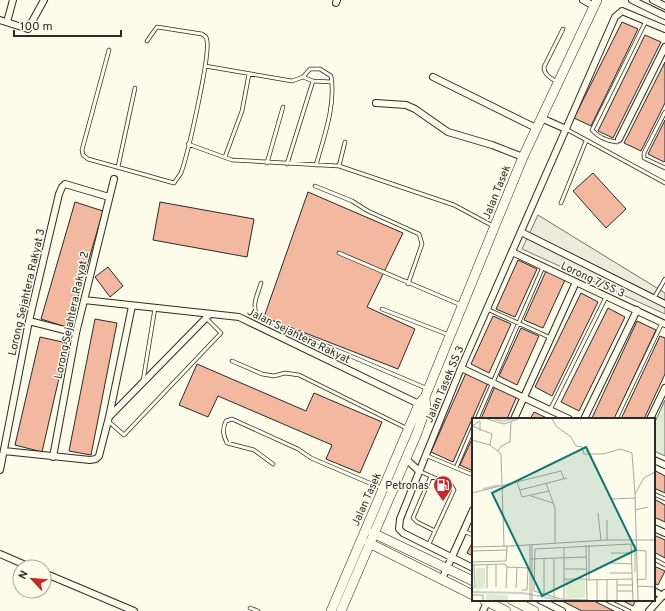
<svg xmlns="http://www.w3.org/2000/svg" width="665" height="611" font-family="Overpass,sans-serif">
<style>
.green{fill:#deebd1;stroke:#74746e}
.parking{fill:#eceadb;stroke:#74746e}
.building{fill:#f2b8a0;stroke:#2b2b2b}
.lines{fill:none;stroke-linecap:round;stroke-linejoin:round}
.lane-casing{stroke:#2b2b2b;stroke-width:4.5}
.street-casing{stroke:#2b2b2b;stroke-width:8}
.secondary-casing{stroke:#2b2b2b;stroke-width:10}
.lane{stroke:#fdfbea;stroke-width:3}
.street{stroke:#fdfbea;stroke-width:6}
.secondary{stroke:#fdfbea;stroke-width:9}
.labels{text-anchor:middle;stroke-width:3;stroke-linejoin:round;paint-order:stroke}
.street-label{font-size:11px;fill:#2b2b2b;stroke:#fdfbea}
.poi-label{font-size:11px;fill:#2b2b2b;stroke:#fdfbea;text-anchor:end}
.inset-river{fill:none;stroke:#c7d0d0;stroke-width:2}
.inset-road{fill:none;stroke:#a9a89e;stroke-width:1}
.view{fill:#0f766e;fill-opacity:0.15;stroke:#0f766e;stroke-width:2}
.inset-edge{fill:none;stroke:#2b2b2b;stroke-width:2}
</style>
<rect width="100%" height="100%" fill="#fdfbea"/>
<path class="green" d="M665,400v56l-11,-5v-27z"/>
<path class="parking" d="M538,215l127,78v21l-143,-65z"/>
<path class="building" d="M622,22l16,7 -47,97 -17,-8z
M645,35l16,7 -48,96 -15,-7z
M665,62v41l-24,48 -17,-8z
M665,120v41l-1,1 -16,-8z
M593,173l33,36 -20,19 -33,-37z
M308,192l95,41 -36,74 48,22 -17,40 -134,-52z
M75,202l28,9 -34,117 -28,-9z
M160,202l94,17 -7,38 -94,-17z
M518,260l19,9 -22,48 -19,-8z
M108,267l15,19 -13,11 -15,-20z
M546,271l19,9 -22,48 -19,-8z
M581,293l17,9 -46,94 -17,-9z
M608,308l17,9 -46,94 -18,-9z
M493,316l18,8 -22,49 -18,-9z
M95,319l22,4 -26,132 -22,-4z
M637,321l19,9 -42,89h-19l-3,-1z
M521,328l18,8 -22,49 -18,-9z
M660,336l5,2v36l-21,45h-23z
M40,337l27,6 -25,109 -27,-7z
M197,364l109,47 8,-18 68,29 -22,51 -34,-14 6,-14 -114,-49 -10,21 -29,-12z
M466,373l22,10 -35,79 -22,-10z
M495,386l22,10 -10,23h-26z
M534,412l15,7h-19z
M473,437v34l-13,-6z
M654,470l11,6v17l-11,-5z
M654,499l11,6v17l-11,-5z
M654,535l11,5v18l-11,-6z
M473,541v15l-6,-3z
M654,566l11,5 -7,14 -4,-2z
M560,600h32l22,11h-32z
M621,600h15l-3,6z"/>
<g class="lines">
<defs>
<path id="lane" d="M109,50l-27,100 1,5 5,4 86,24c2,-3 5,-7 7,-10 7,-19 29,-116 26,-132 0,-4 -2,-5 -5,-7l-45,-7 -10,14
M205,66l87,15 11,-4 7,-8h10l11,7c5,29 -7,61 -15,89
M303,77l10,4 19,1
M557,82c-6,-4 -13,-7 -13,-15l19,-38
M665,112l-21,41v5l21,10
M566,129l99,54
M619,139l-2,3c-9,-1 -19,-5 -25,-12l54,-109
M188,144l44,16 107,6 115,39 39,21
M225,157l17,-46 7,-37
M267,163l16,-56
M287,164l26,-83
M339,166l6,-24
M118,167l17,-79
M315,186l37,15 16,10 51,23 3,10 -14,40
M561,203l25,-62
M339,253l122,52
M261,283c-3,11 -11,24 -2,34l169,72
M654,298l11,-19
M382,309l67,26
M487,309l64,29
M232,361l30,13 12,2 11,-3 14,2 109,54
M143,381l12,-73
M550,410l56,-113
M477,419l66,-152
M616,419l46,-96
M108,421l16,14 97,-102 -15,-15
M425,455l48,20
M273,464l-19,-14 -27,-7c-4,-8 -5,-14 -1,-22l6,-2 66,30 13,9 70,30
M456,468l17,-40
M419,471l32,14 3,5 -26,56
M431,476l-18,42 4,4 18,9
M654,494l11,5
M463,531l10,4
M654,559l11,6
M606,600l23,11
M250,608l8,3"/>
<path id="street" d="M583,0l11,6
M632,0l33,16
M653,0l12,6
M336,3l1,-3
M0,20l28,9 16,-29
M7,22l6,-22
M433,77l103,51
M376,103l30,2 9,4 33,23 44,13 31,12
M541,118l25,11
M619,139l46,-92
M521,232l144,72
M512,252l153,72
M84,300l155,17 182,88
M29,321l47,12
M461,368l108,51
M109,417l101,-103
M514,419l62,-137
M584,419l53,-109
M650,419l15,-31
M4,451l86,9 6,-1 3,-3 10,-39 23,-111
M53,457l23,-124 38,-154
M406,459l13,12
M654,460l11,5
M0,470l29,-149 30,-127 3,-7 3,-3 44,13
M654,528l11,5
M0,554l30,13
M473,568l-70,-35 -4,-4 1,-10 61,-151 154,-351 7,-6 43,18
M44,573l90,38
M442,579l31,-69
M654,591l9,5
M540,600l22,11
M483,611l4,-9
M649,611l16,-18"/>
<path id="secondary" d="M373,533l100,48
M369,543l104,52
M484,600l22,11
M512,600l22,11
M331,611l88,-207 6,-7 98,-240 74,-157
M341,611l76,-178 9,-25 -1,-11"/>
</defs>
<use href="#lane" class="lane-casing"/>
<use href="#street" class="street-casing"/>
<use href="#secondary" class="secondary-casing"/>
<use href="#lane" class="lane"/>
<use href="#street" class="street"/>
<use href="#secondary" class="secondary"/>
</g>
<defs>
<symbol id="fuel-pin" viewBox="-11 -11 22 30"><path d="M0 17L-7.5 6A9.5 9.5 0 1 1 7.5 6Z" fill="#c62828" stroke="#fdfbea"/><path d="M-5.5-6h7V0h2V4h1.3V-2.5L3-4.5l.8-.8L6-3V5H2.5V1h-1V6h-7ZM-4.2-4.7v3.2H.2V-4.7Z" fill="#fff"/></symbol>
</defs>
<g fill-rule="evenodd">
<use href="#fuel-pin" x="432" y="474" width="22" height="30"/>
</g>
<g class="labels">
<g class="street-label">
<text transform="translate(496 192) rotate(-68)" y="4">Jalan Tasek</text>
<text transform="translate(593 279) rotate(25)" y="4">Lorong 7/SS 3</text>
<text transform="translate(26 292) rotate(-77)" y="4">Lorong Sejahtera Rakyat 3</text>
<text transform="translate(71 315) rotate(-78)" y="4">Lorong Sejahtera Rakyat 2</text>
<text transform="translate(299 335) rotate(26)" y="4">Jalan Sejahtera Rakyat</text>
<text transform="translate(444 384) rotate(-67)" y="4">Jalan Tasek SS 3</text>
<text transform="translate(366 499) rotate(-66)" y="4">Jalan Tasek</text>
</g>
<g class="poi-label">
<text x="429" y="489">Petronas</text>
</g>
</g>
<g transform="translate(472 418)">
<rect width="183" height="183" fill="#fdfbea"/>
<path d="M4,150h9v20l-9,2zM94,162h19v18h-19zM14,176l22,1v5h-22z" fill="#deebd1"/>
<path class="inset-river" d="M22,1l9,2 11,-2M11,71l16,-4M0,174l51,1 36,7"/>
<path class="inset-road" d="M15,1l17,5 14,-5M80,1l4,7 15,11 5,9 6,1 2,7h19l17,-5 12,4 3,41M0,8l20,8 -2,11M0,8l8,-5v10M0,22l18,5 11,9 3,92M26,33l3,-5 9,-4 1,-20M45,64l5,15 27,-6M74,65l9,25v36M48,72l47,-12M0,75l89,-22 3,8M59,78l22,7M139,81l24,-1M163,92l13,-3M126,95l3,27M135,122v-20M163,126v28M114,127l1,55M39,128l96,-6h48M0,129l41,-1M92,129v52M163,132l11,1v28l-10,1M0,133l35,-1M139,135h21M58,141l56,-2M72,141v35M0,144l34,-1 1,-15M139,145l21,1M0,147l33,-1 2,3 23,1M92,151h22M138,155h22M92,161h22M145,161v21M114,162l46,-1M117,162v-35M125,162v20M145,167h15M165,168l18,1M24,169v-22M15,170v-23M34,170l1,-21M44,170l1,-20M0,171l3,-2 -1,-22M50,172h5l1,-22M145,173h16M0,177h11v5M82,179v-38M58,182v-55M60,182v-55M116,182l-27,-1 -27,-8 1,-42 96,-5 2,56M135,182v-20M166,182l-3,-106 9,-16 11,-6"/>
<path class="view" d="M114,29l50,103 -94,46 -50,-103z"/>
<rect width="183" height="183" class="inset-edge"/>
</g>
<g transform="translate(32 579) rotate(296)"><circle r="19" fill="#fdfbea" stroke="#a9a89e"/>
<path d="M0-3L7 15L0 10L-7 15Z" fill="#c62828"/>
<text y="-6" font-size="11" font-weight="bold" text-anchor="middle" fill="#2b2b2b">N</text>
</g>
<path d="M14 30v6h107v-6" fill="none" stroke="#2b2b2b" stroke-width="2"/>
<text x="20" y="30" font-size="12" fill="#2b2b2b" stroke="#fdfbea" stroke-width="3" paint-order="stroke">100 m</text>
</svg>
